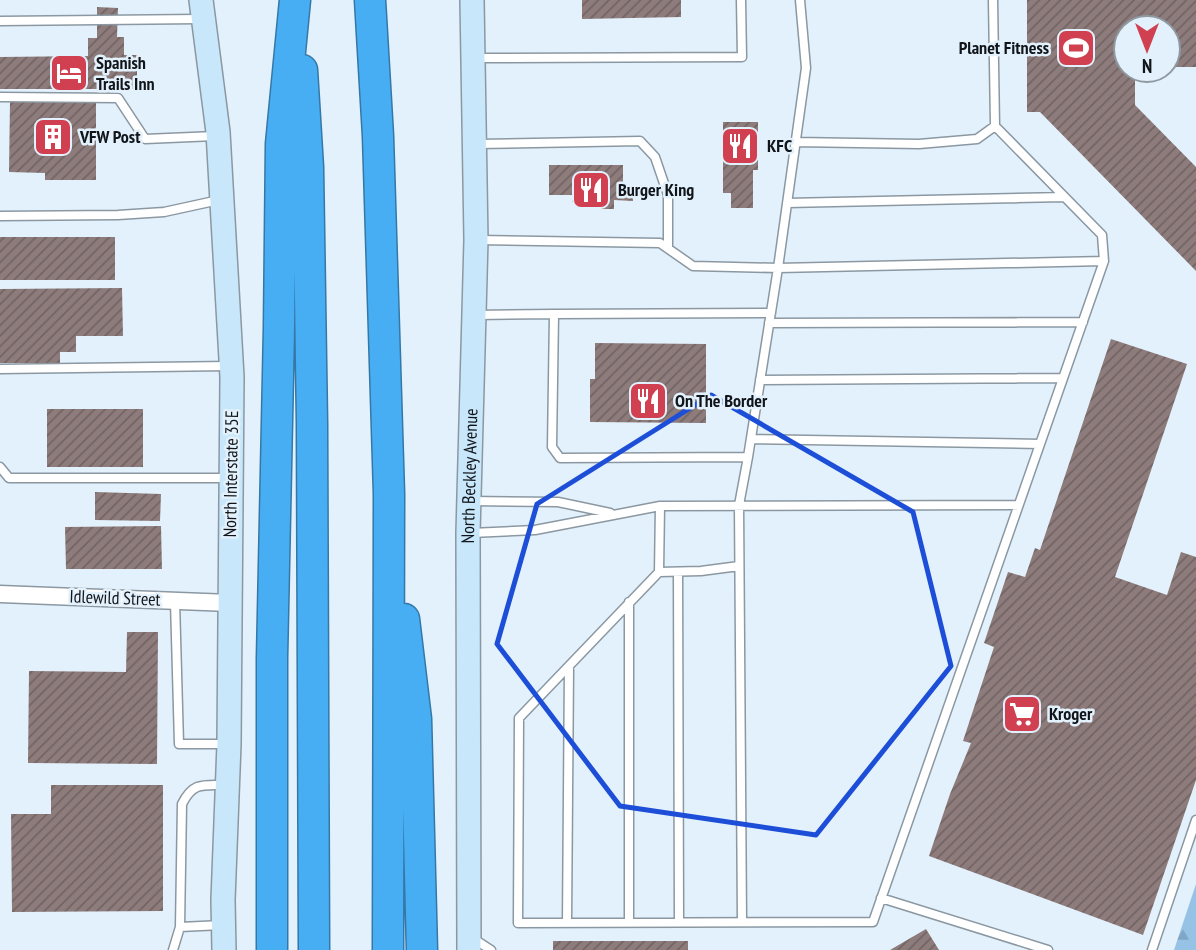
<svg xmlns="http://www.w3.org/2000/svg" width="1196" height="950" font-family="'PT Sans Narrow',sans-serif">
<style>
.forest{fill:url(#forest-firs)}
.building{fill:url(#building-hatch)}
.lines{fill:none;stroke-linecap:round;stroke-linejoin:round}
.service-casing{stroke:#8b98a2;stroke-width:11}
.minor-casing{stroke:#8b98a2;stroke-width:19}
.secondary-casing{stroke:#8b98a2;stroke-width:26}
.motorway-casing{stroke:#3578a7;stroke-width:33}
.service{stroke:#fff;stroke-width:8}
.minor{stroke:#fff;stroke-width:16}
.secondary{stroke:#c8e7fb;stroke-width:23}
.motorway{stroke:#48aef3;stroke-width:30}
.marked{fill:none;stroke:#1d4ed8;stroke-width:5;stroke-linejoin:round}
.labels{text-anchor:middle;stroke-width:5;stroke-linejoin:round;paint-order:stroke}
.poi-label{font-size:18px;font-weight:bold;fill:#111519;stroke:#e3f1fc;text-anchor:start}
.street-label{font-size:18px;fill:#111519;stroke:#e3f1fc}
</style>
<defs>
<pattern id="forest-firs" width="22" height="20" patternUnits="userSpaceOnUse" patternTransform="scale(1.75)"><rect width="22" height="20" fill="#95c2e5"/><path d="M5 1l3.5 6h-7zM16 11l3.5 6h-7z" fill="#7fa6c4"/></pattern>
<pattern id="building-hatch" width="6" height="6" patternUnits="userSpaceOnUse" patternTransform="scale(1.75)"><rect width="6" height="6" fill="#8d7c7b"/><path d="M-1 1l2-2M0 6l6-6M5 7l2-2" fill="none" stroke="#726464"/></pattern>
</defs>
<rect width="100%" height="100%" fill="#e3f1fc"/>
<path class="forest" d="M1196,884v66h-22z"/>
<path class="building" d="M582,0h99v17l-99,2z
M1027,0h169v67h-28v-39h-42v42h9v35l61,62v104l-156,-159h-13z
M97,7l21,1 -1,29h7v18h13v34h-137v-32l88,-1v-18h9z
M10,102h86v78h-51v-7l-36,-1z
M723,122h35v48h-5v38h-22v-15h-8z
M549,165h74v20h10v16l-19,-1v9h-32v-7h-10v-7h-23z
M0,237h115v43h-115z
M122,288l1,48h-47v16h-16v11h-60v-74z
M1111,339l76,25 -72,213 52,18 14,-43 15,5v223l-53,155 -214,-79 21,-62 21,-51 -8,-2 31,-94 -10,-4 24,-71 17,5 10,-29 5,2z
M595,343l111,1v79l-116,-1v-43h5z
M47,409h96v58h-96z
M95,492l66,2 -1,27 -65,-1z
M161,526l1,43h-96l-1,-42z
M127,632h31l-1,132 -129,-1 1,-92 97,1z
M51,785h112v126l-151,1 -1,-98h40z
M926,929l13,21h-49z
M553,941h135v9h-135z"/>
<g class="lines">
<defs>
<path id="service" d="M0,21l200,-2
M477,58l265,-1 -1,-57
M0,97l118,1 27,41 70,-3
M796,142l123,2 58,-5 18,-13
M476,144l164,-3 15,16 13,38v53
M787,203l277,-6
M0,216l118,-1 46,-3 55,-12
M477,240l183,3 33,23 85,2 28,-200 -6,-68
M771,313l-217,1 -2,133 8,11 188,-1 30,-189 326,-7
M476,315l78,-1
M769,323l314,-1
M0,369l229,-3
M760,380l303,-2
M751,439l289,5
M0,467l9,11h220
M470,501l88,1 52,11
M660,506l-1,66 -140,146 -1,205 355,-1 231,-661 -2,-26 -107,-109 -2,-126
M471,533l64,-3 125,-24 358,-1
M659,572l42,-1 38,-5
M678,572l1,350
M175,601l4,143h46
M881,898l167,52
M629,922v-320
M742,922l-3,-417 9,-48
M567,923l2,-257
M180,927l42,-2
M471,937l20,13
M173,950l7,-23 2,-123c11,-22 21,-19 43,-19
M1152,950l44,-130"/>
<path id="minor" d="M0,594l230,9"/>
<g id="secondary">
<path d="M201,0l17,132 14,245 -3,367 -6,156 1,50"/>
<path id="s1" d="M469,950l-1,-417 8,-293 -4,-240"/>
</g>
<path id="motorway" d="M370,0l8,136 11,358 -1,456
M302,70l6,97 4,256 2,527
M404,619l12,100 6,231
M272,950v-292l7,-331 2,-183 14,-144"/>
</defs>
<use href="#service" class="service-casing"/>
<use href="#minor" class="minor-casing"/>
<use href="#secondary" class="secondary-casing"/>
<use href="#motorway" class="motorway-casing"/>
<use href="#service" class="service"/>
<use href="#minor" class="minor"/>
<use href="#secondary" class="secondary"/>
<use href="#motorway" class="motorway"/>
</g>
<path class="marked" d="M711,395l202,117 38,154 -135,169 -196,-29 -123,-162 40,-140z"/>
<defs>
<symbol id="stadium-square" viewBox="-11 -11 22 22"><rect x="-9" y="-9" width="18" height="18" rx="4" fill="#d04050" stroke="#e3f1fc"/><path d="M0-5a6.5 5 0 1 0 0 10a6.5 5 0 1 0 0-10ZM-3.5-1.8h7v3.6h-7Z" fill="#fff"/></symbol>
<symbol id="hotel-square" viewBox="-11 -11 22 22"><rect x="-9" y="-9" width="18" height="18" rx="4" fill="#d04050" stroke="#e3f1fc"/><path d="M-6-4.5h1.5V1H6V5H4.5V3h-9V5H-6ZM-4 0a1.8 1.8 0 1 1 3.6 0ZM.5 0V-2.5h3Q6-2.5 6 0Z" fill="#fff"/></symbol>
<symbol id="building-square" viewBox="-11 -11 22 22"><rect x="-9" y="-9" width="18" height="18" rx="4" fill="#d04050" stroke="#e3f1fc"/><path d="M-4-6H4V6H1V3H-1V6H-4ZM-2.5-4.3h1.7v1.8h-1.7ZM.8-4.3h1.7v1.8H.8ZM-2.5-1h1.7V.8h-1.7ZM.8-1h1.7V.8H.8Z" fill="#fff"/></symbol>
<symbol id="restaurant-square" viewBox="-11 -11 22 22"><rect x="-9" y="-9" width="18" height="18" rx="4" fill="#d04050" stroke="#e3f1fc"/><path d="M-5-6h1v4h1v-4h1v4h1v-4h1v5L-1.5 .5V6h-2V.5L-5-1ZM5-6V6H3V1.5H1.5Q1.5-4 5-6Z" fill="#fff"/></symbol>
<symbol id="supermarket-square" viewBox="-11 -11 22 22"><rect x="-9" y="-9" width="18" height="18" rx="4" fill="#d04050" stroke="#e3f1fc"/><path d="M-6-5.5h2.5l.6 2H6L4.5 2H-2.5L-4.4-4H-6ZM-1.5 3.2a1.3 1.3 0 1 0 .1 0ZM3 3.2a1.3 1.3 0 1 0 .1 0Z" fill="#fff"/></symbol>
</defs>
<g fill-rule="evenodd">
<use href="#stadium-square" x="1054" y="26" width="44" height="44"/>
<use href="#hotel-square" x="47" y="51" width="44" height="44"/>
<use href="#building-square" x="31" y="115" width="44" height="44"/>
<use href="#restaurant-square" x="718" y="124" width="44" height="44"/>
<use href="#restaurant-square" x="569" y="168" width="44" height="44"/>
<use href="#restaurant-square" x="626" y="379" width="44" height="44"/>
<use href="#supermarket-square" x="1000" y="692" width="44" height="44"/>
</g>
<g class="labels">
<g class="poi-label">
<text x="1049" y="54" text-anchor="end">Planet Fitness</text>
<text x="96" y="69">Spanish<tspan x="96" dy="21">Trails Inn</tspan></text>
<text x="80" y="143">VFW Post</text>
<text x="767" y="152">KFC</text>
<text x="618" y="196">Burger King</text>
<text x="675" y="407">On The Border</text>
<text x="1049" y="720">Kroger</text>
</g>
<g class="street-label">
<text transform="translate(231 474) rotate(-89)" y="6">North Interstate 35E</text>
<text dy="6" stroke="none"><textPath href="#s1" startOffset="474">North Beckley Avenue</textPath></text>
<text transform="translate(115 598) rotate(2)" y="6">Idlewild Street</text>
</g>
</g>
<g transform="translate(1147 49) rotate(180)"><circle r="33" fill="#e3f1fc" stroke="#8f99a1" stroke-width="2"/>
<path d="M0-5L12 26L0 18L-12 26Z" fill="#d04050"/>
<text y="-10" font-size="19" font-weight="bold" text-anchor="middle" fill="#111519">N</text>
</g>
</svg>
